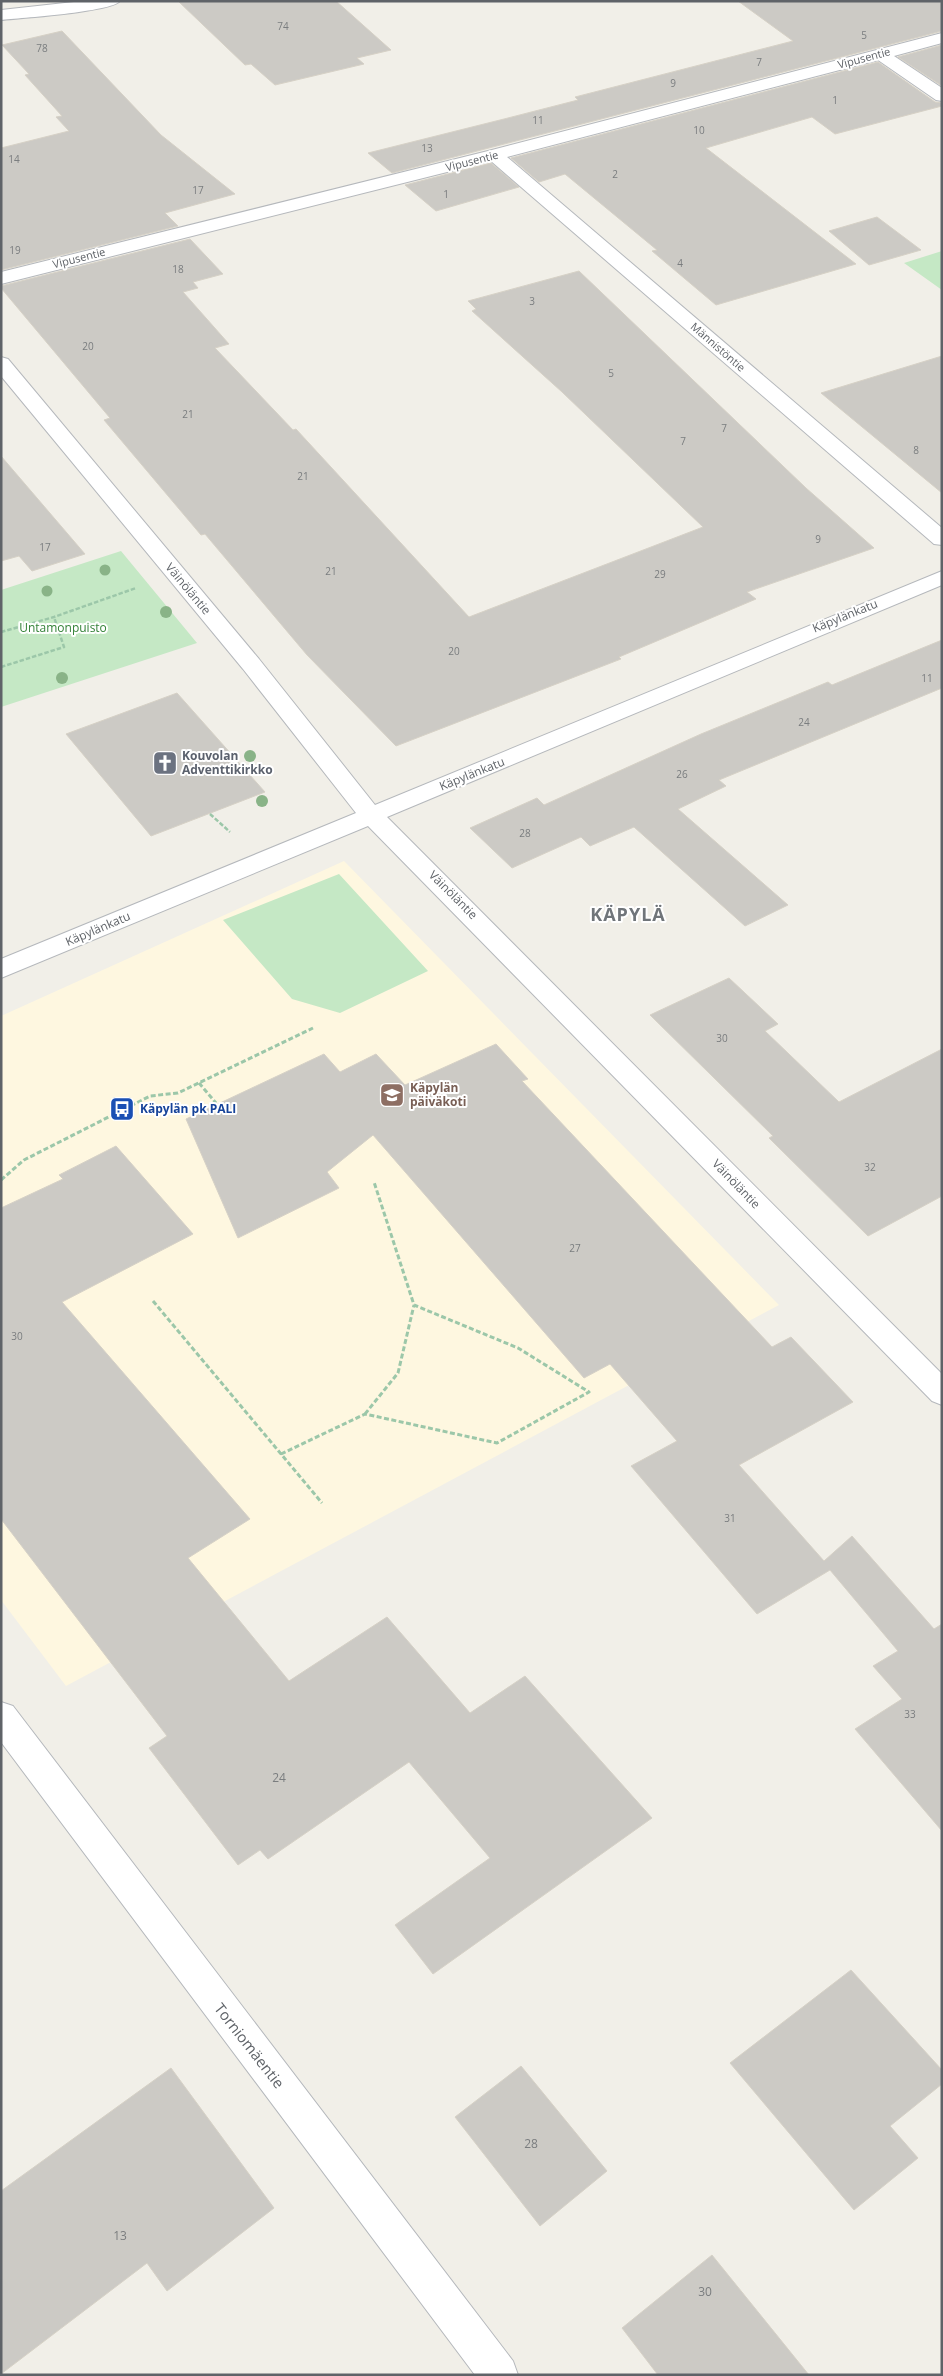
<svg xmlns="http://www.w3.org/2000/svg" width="943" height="2376" font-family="'Open Sans',sans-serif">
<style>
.commercial{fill:#fef7e0}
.green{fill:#c5e8c5}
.building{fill:#cccac5;stroke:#d6d1c6}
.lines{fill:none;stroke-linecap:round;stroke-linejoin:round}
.minor-casing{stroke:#b5b8bc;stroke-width:2}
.path-far1{stroke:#9cc7a9;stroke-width:2.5;stroke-dasharray:4.5 2;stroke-linecap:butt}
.path{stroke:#9cc7a9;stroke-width:3;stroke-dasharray:5 2.5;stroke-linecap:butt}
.minor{fill:#fff;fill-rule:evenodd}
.tree{fill:#89b387}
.labels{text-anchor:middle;stroke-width:4;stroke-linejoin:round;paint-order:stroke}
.number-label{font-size:10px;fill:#7a7d7f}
.far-street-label{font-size:11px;fill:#5f6368;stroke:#fff}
.street-label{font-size:12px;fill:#5f6368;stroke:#fff}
.park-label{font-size:12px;fill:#348238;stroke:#fff}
.worship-label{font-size:12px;font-weight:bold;fill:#5b616d;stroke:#fff;text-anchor:start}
.education-label{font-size:12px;font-weight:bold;fill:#785e54;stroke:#fff;text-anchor:start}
.transit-label{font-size:12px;font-weight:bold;fill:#164399;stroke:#fff;text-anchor:start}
.near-number-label{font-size:12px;fill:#7a7d7f}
.near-street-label{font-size:15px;fill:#5f6368;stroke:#fff}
.district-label{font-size:18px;font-weight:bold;letter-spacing:1px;fill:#70757a;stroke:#fff}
</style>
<rect width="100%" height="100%" fill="#f1efe8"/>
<path class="commercial" d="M344,861l435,444 -713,381 -65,-86v-584z"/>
<path class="green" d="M942,251v39l-38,-27z
M121,551l76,92 -196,64v-117z
M339,874l89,97 -88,42 -48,-14 -69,-79z"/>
<path class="building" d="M178,1h158l55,49 -34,8 7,6 -89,21 -24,-21 -6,1z
M738,1h204v30l-550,142 -24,-20 136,-34 74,-19 -3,-3 218,-56z
M62,31l99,104 74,59 -70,19 13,13 -177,44v-122l68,-17 -13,-14 6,-1 -37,-41 4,-1 -27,-29z
M942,45v41l-44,-29z
M878,62l57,40 7,1v3l-107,28 -23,-17 -106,31 150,116 -140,41 -64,-54 5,-1 -92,-76 -26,8 -28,-24z
M491,163l28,24 -83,24 -31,-26z
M877,217l44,33 -52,15 -40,-34z
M190,239l33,35 -30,8 5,6 -15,4 46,52 -14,4 78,82 3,-1 173,188 234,-90 -141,-135 -90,-81 4,-2 -8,-8 111,-30 227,217 68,60 -127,44 9,7 -137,58 2,2 -225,87 -89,-91 -102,-121 -4,1 -97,-115 6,-2 -109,-130v-2z
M942,356v137l-121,-100z
M1,456l84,98 -53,17 -13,-15 -18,5z
M942,640v48l-223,92 7,6 -48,23 110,96 -43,21 -111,-99 -44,19 -9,-9 -69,31 -42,-40 67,-30 7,7 157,-71 127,-52 4,3z
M177,693l88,99 -114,44 -85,-102z
M729,978l49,46 -13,7 74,71 103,-53v147l-74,40 -99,-98 4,-2 -123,-121z
M496,1044l32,35 -6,2 250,266 19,-10 62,65 -114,63 85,96 28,-25 82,93 8,-5v207l-87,-102 47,-30 -29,-33 25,-15 -68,-81 -73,44 -126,-148 46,-25 -67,-77 -26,14 -211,-243 -46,37 12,16 -101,50 -52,-119 138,-65 16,18 36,-18 29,31z
M116,1146l77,88 -131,68 188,217 -62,39 101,123 98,-64 83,96 55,-37 127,142 -219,156 -38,-49 95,-67 -81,-96 -141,97 -8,-9 -22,15 -89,-117 18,-12 -166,-217v-311l62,-29 -4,-4z
M851,1970l91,100v14l-52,42 28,32 -64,52 -124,-147z
M521,2066l86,105 -67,55 -85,-109z
M171,2068l103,140 -107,83 -20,-28 -146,111v-183z
M712,2255l97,120h-151l-36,-47z"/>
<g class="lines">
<defs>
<path id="minor" d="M83,1h37c-8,11 -101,17 -119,19v-10z
M942,33v10l-48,13 48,32v13l-6,-1 -58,-40 -371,97 435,371v17l-8,-1 -443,-383 -490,123v-12l487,-121z
M1,357l7,2 251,300 116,146 567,-234v14l-555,232 555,557v31l-10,-4 -564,-575 -367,152v-19l355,-146 -113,-144 -242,-293z
M1,1702l12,4 500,655 5,14h-43l-474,-633z"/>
</defs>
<use href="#minor" class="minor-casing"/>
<path class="path-far1" d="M1,632l53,-15 82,-29
M1,667l63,-20 -10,-30
M210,814l20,18"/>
<path class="path" d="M199,1083l17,20
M1,1180l23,-20 126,-64 28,-3 135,-65
M153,1301l169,202
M365,1414l33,-41 16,-68
M281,1454l84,-40 132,29 92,-51 -71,-44 -104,-43 -40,-123"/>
<use href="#minor" class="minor"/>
</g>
<g class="tree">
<circle cx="105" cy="570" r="5.5"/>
<circle cx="47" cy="591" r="5.5"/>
<circle cx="166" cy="612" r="6"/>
<circle cx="62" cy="678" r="6"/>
<circle cx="250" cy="756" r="6"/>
<circle cx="262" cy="801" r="6"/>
</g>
<defs>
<symbol id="church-square" viewBox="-11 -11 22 22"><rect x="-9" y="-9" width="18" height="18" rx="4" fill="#6b7280" stroke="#fff"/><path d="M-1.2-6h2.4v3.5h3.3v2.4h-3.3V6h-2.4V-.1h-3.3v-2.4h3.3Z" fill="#fff"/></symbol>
<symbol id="school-square" viewBox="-11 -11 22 22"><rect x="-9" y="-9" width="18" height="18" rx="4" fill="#8d6e63" stroke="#fff"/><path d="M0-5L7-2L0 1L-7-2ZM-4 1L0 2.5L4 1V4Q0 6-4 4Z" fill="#fff"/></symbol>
<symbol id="bus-square" viewBox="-11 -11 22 22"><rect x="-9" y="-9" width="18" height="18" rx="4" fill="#1a4fb4" stroke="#fff"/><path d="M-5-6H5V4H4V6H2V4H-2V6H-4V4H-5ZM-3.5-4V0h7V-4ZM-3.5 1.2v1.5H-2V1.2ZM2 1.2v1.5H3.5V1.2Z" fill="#fff"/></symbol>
</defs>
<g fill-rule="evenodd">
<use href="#church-square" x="151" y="749" width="28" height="28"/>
<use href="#school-square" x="378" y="1081" width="28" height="28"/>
<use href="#bus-square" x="108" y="1095" width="28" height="28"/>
</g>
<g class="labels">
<g class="number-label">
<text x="283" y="30">74</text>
<text x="864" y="39">5</text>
<text x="42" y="52">78</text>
<text x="759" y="66">7</text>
<text x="673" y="87">9</text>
<text x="835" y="104">1</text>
<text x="538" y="124">11</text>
<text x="699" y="134">10</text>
<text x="427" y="152">13</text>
<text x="14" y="163">14</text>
<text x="615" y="178">2</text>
<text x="198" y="194">17</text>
<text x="446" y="198">1</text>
<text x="15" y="254">19</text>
<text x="680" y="267">4</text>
<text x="178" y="273">18</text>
<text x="532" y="305">3</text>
<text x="88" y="350">20</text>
<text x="611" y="377">5</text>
<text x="188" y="418">21</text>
<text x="724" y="432">7</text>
<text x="683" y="445">7</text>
<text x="916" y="454">8</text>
<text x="303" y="480">21</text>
<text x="818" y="543">9</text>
<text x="45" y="551">17</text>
<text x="331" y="575">21</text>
<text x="660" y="578">29</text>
<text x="454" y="655">20</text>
<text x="927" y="682">11</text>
<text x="804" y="726">24</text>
<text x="682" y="778">26</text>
<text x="525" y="837">28</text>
<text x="722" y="1042">30</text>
<text x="870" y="1171">32</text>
<text x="575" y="1252">27</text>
<text x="17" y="1340">30</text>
<text x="730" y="1522">31</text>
<text x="910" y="1718">33</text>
</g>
<g class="far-street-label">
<text transform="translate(864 58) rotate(-15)" y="4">Vipusentie</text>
<text transform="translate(472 161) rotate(-14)" y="4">Vipusentie</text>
<text transform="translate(79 258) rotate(-14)" y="4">Vipusentie</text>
<text transform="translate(718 347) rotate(41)" y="4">Männistöntie</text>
</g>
<g class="street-label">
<text transform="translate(188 589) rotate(50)" y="4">Väinöläntie</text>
<text transform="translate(845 616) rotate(-22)" y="4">Käpylänkatu</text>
<text transform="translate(472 774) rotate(-22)" y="4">Käpylänkatu</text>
<text transform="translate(453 895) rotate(45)" y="4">Väinöläntie</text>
<text transform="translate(98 929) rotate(-23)" y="4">Käpylänkatu</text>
<text transform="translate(736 1184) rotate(46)" y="4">Väinöläntie</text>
</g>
<g class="park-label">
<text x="63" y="632">Untamonpuisto</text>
</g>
<g class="worship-label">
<text x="182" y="760">Kouvolan<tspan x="182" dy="14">Adventtikirkko</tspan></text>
</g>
<g class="education-label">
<text x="410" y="1092">Käpylän<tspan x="410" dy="14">päiväkoti</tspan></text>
</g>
<g class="transit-label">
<text x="140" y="1113">Käpylän pk PALI</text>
</g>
<g class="near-number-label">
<text x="279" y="1782">24</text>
<text x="531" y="2148">28</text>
<text x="120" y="2240">13</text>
<text x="705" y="2296">30</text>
</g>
<g class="near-street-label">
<text transform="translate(249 2046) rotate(52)" y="5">Torniomäentie</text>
</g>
<g class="district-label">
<text x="628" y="921">KÄPYLÄ</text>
</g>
</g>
<rect width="943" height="2376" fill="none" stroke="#5f6368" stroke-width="5"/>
</svg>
